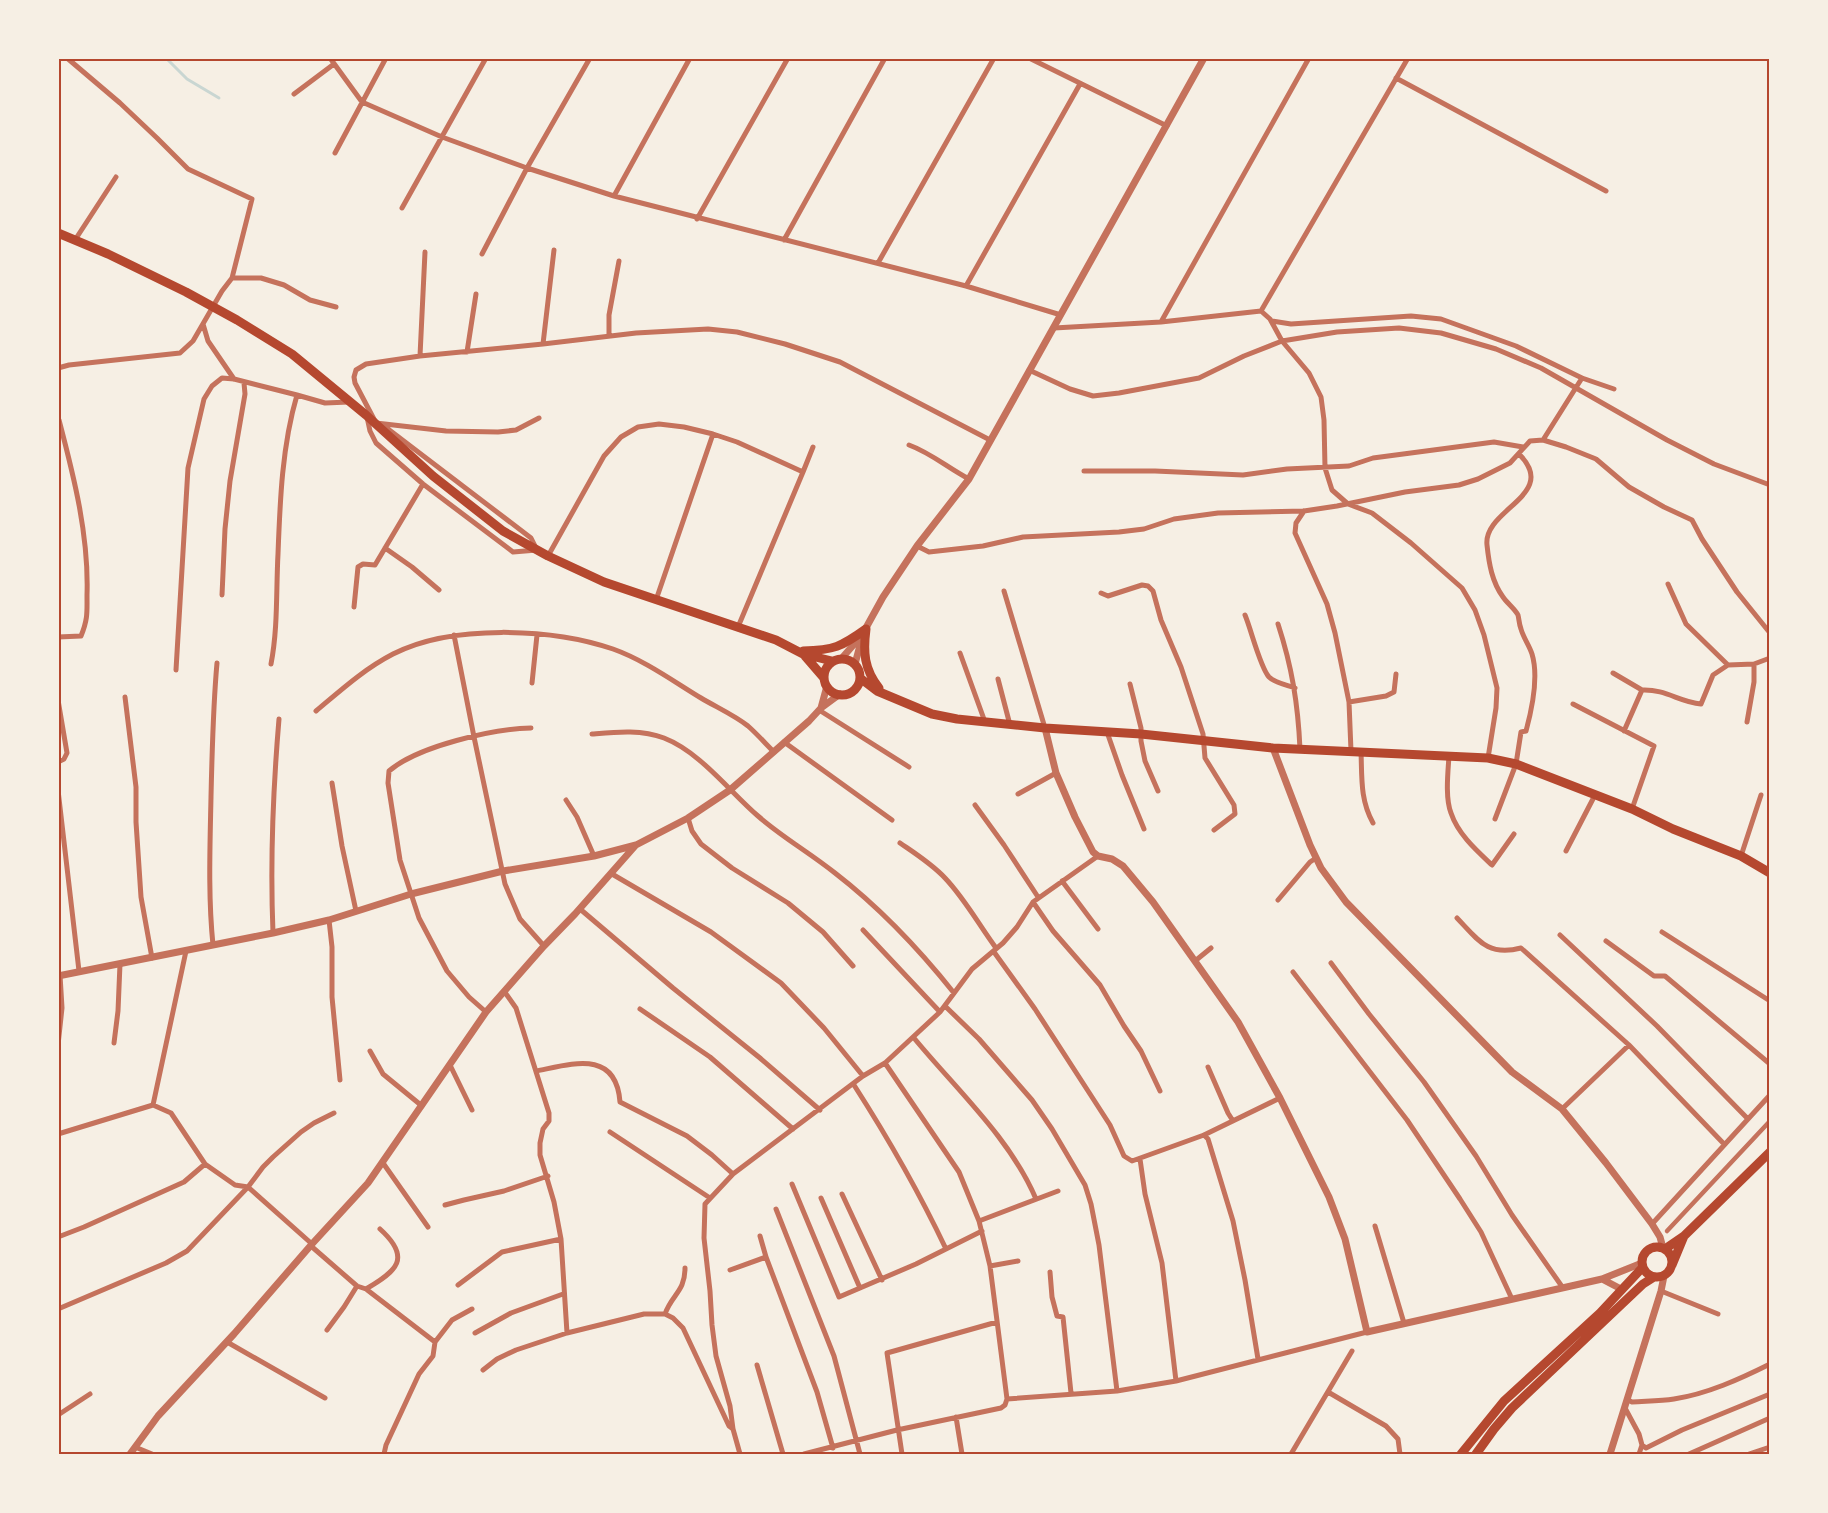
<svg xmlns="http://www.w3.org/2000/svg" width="1828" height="1513" font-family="Barlow,sans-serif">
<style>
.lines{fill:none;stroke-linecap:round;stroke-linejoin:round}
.stream{stroke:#c9d6d2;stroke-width:3}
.pedestrian{stroke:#c5725c;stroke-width:4.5}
.minor{stroke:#c5725c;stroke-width:5}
.tertiary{stroke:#c5725c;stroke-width:7}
.primary{stroke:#b5482f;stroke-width:9}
.neatline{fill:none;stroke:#b5482f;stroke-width:2}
</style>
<rect width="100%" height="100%" fill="#f6efe4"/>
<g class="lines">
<path class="stream" d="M166,58l21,21 32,19"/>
<path class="pedestrian" d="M1667,1231l103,-110"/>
<path class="minor" d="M330,58l32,44 80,35 85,31 87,28 352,90 95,29
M1029,58l138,68
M1396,78l210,113
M294,94l40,-30
M335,153l51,-95
M614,196l76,-138
M402,208l84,-150
M697,219l91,-161
M75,240l41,-63
M784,240l101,-182
M482,254l45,-86 63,-110
M878,263l116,-205
M232,278h29l23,7 26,15 26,7
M966,286l114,-202
M1261,311l9,8 12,22 27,32 12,24 3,23 1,48 7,22 16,14 24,9 39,30 51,45 13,22 9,25 13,53 -1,20 -8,50
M1261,311l147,-253
M1272,321l19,3 120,-8 30,3 75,27 66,32
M1161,322l148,-264
M203,324l5,17 26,38
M1054,328l107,-6 100,-11
M609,336v-21l10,-54
M543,344l11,-94
M467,352l9,-58
M420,356l5,-104
M58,368l11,-3 111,-12 13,-12 29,-50 10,-13 20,-79 -64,-30 -31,-31 -37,-35 -53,-45
M1029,370l41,19 23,7 26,-3 80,-15 45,-22 38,-15 55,-9 62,-4 42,5 55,16 45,19 126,72 47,24 56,21
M367,417l3,14 6,12 47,41 90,68 24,-2 -6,-12 -143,-109 -5,-1
M539,418l-23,12 -18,2 -52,-1 -70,-8 -21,-40 -1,-6 2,-7 10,-6 54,-8 123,-12 93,-11 72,-4 29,3 48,12 55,18 150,78
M1543,440l39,-62 32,11
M909,445c22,8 39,23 60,34
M1084,471h71l88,4 44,-6 62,-3 24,-8 121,-16 29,5
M803,472l10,-25
M1304,511l-8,12 -1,10 32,71 8,29 14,69 2,49
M917,546l12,6 54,-6 40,-9 96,-5 25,-3 30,-10 44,-6 86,-2 33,-5 68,-14 54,-7 19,-6 32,-16 20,-22 13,-1 23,7 30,12 33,28 35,20 28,13 10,19 35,53 33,41
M385,548l27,19 27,23
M548,556l56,-100 17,-19 17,-10 21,-3 25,3 29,7 24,8 66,30 -65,155
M1668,584l18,40 42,41 26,-1 16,-6
M1004,591l41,137
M1101,593l7,3 34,-11 6,1 5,5 8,29 20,47 22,67 2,24 29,47 1,9 -21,16
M222,595l3,-66 5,-48 15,-87 -1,-11
M656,600l57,-166
M354,607l4,-40 5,-3 12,1 48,-81
M1245,615c6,14 15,52 24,62 6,6 18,8 26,11
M1278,624c14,43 20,80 22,125
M454,635l20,102 31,147 15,35 24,27
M58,637l23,-1c7,-17 6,-24 6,-41 2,-59 -13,-118 -28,-175
M960,653l25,69
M271,664c7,-36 5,-73 7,-110 2,-53 4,-108 19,-159l28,8 24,-1
M176,670l12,-202 16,-69 8,-13 10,-8 12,1 63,16
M1613,673l29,17
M998,679l12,46
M532,683l5,-48
M1130,684l11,44v13l4,20 13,30
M125,697l11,90v35l5,75 11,61
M58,700l9,53 -3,6 -6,3
M1349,702l37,-6 8,-4 2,-18
M1573,704l81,42 -22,63
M819,710l90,57
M316,711c25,-21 48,-42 77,-57 58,-30 159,-26 220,-5 31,11 60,32 88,49 15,9 33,17 47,28 9,8 17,17 26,26
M1747,722l7,-40v-18
M1624,731l18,-41c24,-1 37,12 59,14l12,-29 15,-10
M1107,732l15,43 22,54
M592,734c23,-2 49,-5 72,4 36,14 65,53 94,78 24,21 52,37 77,57 44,34 84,76 119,120
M784,742l108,78
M1361,751c1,26 -1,49 12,72
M1449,756c-1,16 -4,42 2,57 7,21 25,37 41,52l22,-31
M332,783l10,63 14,65
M58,790l21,181
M1018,794l38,-21
M566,800l11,17 17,39
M975,805l29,40 34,52
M688,818l4,13 9,13 31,24 56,35 35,29 30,34
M1495,819l21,-55 5,-32 5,-1c6,-22 13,-54 6,-77 -3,-9 -9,-17 -11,-25 -2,-5 -2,-10 -3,-14 -3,-6 -11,-12 -15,-18 -11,-15 -14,-33 -16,-52 -4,-36 73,-50 32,-91
M900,843c16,11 32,21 45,35 20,21 34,47 51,70
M1566,851l29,-56
M1741,856l20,-61
M612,874l99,58 70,51 43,45 39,48
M1062,881l36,48
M1278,900l32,-38 6,-4
M1033,902l20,29 47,54 24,41 17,25 19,40
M580,909l93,79 87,70 60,52
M1457,918c21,22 31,39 64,30l108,97 95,99
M329,920l3,27v50l8,83
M863,930l77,82
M1662,932l108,69
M273,933c-3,-72 0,-143 6,-214
M1560,935l97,91 90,92
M1606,941l48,35h11l105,88
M213,945c-5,-49 -3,-99 -2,-148 1,-45 2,-90 6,-134
M994,952l41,57 55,85 20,31 14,31 8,5 72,-26 76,-37
M1195,961l16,-13
M1331,963l38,51 55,68 52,74 36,59 51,73
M1293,972l114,148 53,79 21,33 31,67
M504,991l12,17 33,105v8l-6,8 -3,14v12l14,47 7,37 6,94
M946,1007l33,32 53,61 20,29 33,56 6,19 8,41 18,146
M640,1009l70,48 83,72
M486,1012l-17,-15 -22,-26 -28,-53 -19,-58 -12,-77 1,-12c29,-25 104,-42 142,-43
M914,1038c41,50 97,101 122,161
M114,1043l4,-32 2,-47
M58,1045l4,-37 -2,-33
M370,1051l13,23 39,32
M885,1063l74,109 20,49 11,45 17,133
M450,1065l22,45
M1208,1067l20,46 5,8
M536,1071c36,-7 80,-22 84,31l67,34 25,19 21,19
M854,1085c34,53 65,107 92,164
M153,1105l33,-154
M1562,1109l67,-64
M610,1132l100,66
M58,1134l95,-29 18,8 34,51 30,21 13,2
M1204,1135l4,4 25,82 12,59 13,79
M1140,1159l5,35 17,69 14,118
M383,1163l45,64
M792,1184l47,113 77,-33 66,-33
M248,1187l64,57
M842,1194l40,86
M821,1198l39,90
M445,1205l19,-5 40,-9 44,-15
M776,1209l58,147 26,98
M979,1221l79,-30
M1652,1224l118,-129
M1375,1226l29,97
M760,1236l6,21
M58,1237l26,-10 100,-45 21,-18
M311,1246l46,40 9,3 69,53
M990,1266l28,-5
M730,1270l36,-13 51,135 16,56
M1050,1272l2,25 5,19 6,1 8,76
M458,1285l44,-33 59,-13
M366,1289c31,-18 46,-31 14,-60
M1661,1291l57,23
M58,1309l108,-46 21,-12 61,-64 15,-20 10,-10 28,-25 13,-9 20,-10
M665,1314c7,-20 20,-22 20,-46
M327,1330l17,-23 13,-21
M475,1333l36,-20 52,-19
M227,1342l98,56
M757,1365l26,89
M483,1370l14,-11 19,-9 51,-17 77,-19h21l8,4 10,10 46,98 4,3
M1328,1392l58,34 12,13 2,15
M1628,1400l4,2c14,-1 28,-1 42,-3 33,-5 66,-20 96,-35
M1625,1408l14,26 3,11 4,3 36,-18 88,-36
M58,1415l32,-21
M956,1417l6,37
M135,1447l17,7
M384,1454l2,-9 33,-71 14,-18 2,-14 17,-22 20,-11
M740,1454l-7,-25 -3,-23 -14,-50 -4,-31 -2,-34 -6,-53 1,-34 28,-30 130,-98 22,-13 55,-51 32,-43 31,-26 14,-16 16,-25 65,-46
M804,1454l93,-24 104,-22 4,-3 2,-6 110,-8 59,-10 191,-49
M902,1454l-15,-101 110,-31
M1291,1454l61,-103
M1639,1454l3,-9
M1689,1454l81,-36
M1749,1454l21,-7"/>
<path class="tertiary" d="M842,658l20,-23 21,-38 34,-51 52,-67 235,-421
M855,664l7,-26
M821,708l6,-22
M1045,728l11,45 19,44 18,35 5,4 14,3 11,7 30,36 85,120 42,76 49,99 16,42 22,93 235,-53 19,10
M1273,748l37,97 11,23 25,34 166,170 50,37 44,54 46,61 8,13 3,11
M58,976l215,-43 56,-13 82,-26 92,-23 91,-15 42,-11 52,-27 42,-28 79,-69 12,-13 19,-14
M1602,1279l40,-16
M130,1454l28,-38 76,-82 78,-90 56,-61 118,-171 58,-66 31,-32 60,-68
M1610,1454l51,-163 3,-15"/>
<path class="primary" d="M58,233l50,21 78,38 51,28 55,34 74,61 67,61 70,55 45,25 56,26 172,58 27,14 29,7
M866,629c-3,23 -2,40 13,59
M803,651c31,-1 38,-4 63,-22
M805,656l19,22
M824 677a18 18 0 1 1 36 0a18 18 0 1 1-36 0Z
M860,678l17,13 55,23 25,5 88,9 96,6 132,14 215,10 28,6 116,45 41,20 68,27 29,17
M1642 1262a15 15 0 1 1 30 0a15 15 0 1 1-30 0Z
M1665,1249l19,-13 86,-84
M1672,1265l12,-29
M1461,1454l43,-53 96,-88 43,-46
M1476,1454l18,-25 18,-21 131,-124 11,-7"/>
</g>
<rect width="1828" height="1513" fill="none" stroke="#f6efe4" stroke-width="120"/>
<rect x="60" y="60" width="1708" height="1393" class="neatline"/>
</svg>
